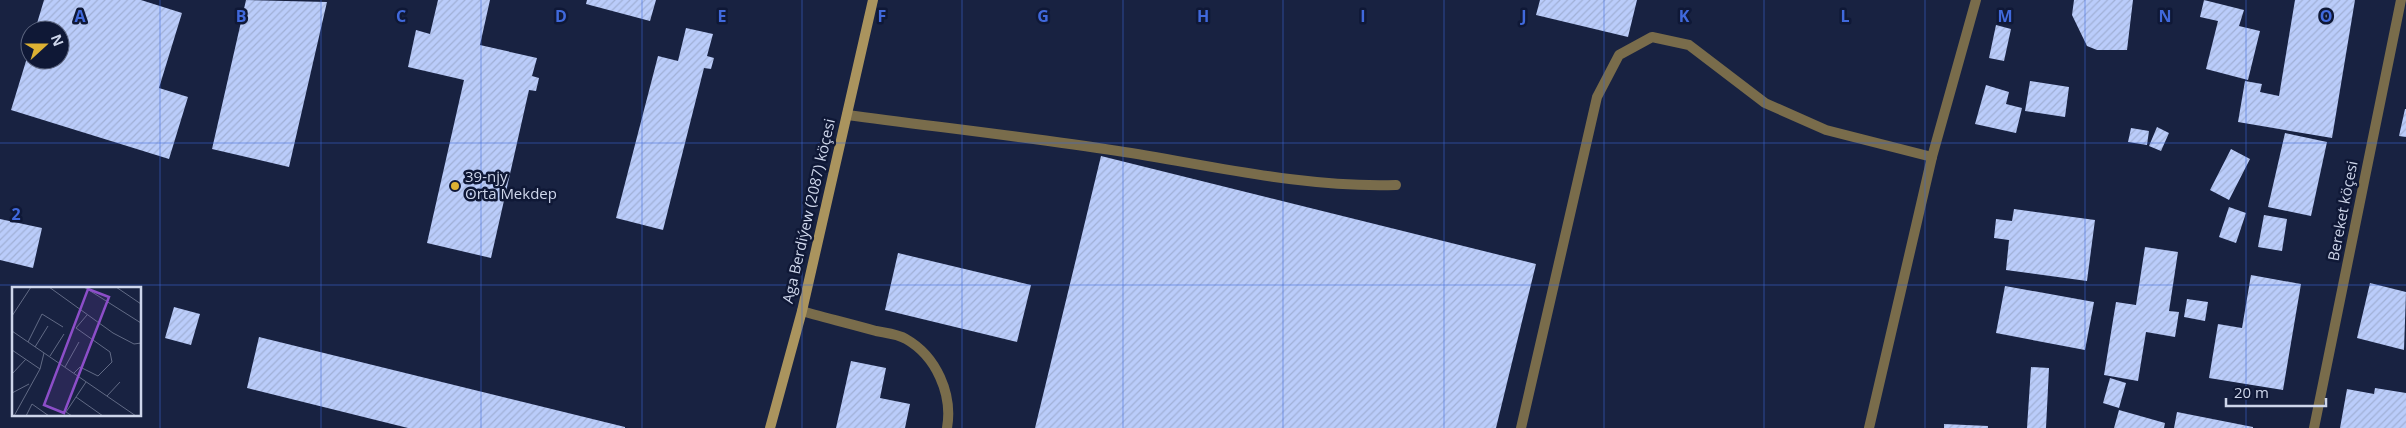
<svg xmlns="http://www.w3.org/2000/svg" width="2406" height="428" font-family="'Open Sans',sans-serif">
<style>
.building{fill:url(#building-hatch)}
.lines{fill:none;stroke-linecap:round;stroke-linejoin:round}
.lane{stroke:#796c4b;stroke-width:10}
.street{stroke:#796c4b;stroke-width:10}
.secondary{stroke:#aa945e;stroke-width:10}
.grid{fill:none;stroke:#4069dc;stroke-width:1;stroke-opacity:0.55}
.poi-dot{fill:#ddb133;stroke:#0f1836;stroke-width:2}
.labels{text-anchor:middle;stroke-width:5;stroke-linejoin:round;paint-order:stroke}
.poi-label{font-size:15px;fill:#ced6eb;stroke:#0f1836;text-anchor:start}
.street-label{font-size:15px;fill:#ced6eb;stroke:#0f1836}
.inset-road{fill:none;stroke:#616a85;stroke-width:1}
.view{fill:#8c4ec8;fill-opacity:0.15;stroke:#8c4ec8;stroke-width:2.5}
.inset-edge{fill:none;stroke:#ced6eb;stroke-width:2.5}
.grid-label{font-size:16px;text-anchor:middle;font-weight:bold;fill:#4069dc;stroke:#0f1836;stroke-width:5;stroke-linejoin:round;paint-order:stroke}
</style>
<defs>
<pattern id="building-hatch" width="6" height="6" patternUnits="userSpaceOnUse" patternTransform="scale(1.25)"><rect width="6" height="6" fill="#baccfa"/><path d="M-1 1l2-2M0 6l6-6M5 7l2-2" fill="none" stroke="#a1b0d6"/></pattern>
</defs>
<rect width="100%" height="100%" fill="#182241"/>
<path class="building" d="M44,0h97l41,13 -23,75 29,9 -19,62 -158,-49 19,-62v12h30v-30h-25z
M246,0l81,2 -38,165 -77,-18z
M438,0h52l-10,45 57,13 -5,18 7,2 -3,13 -7,-1 -38,168 -64,-15 37,-163 -56,-13 8,-37 14,4z
M587,0h69l-6,21 -64,-17z
M1540,0h97l-9,37 -92,-22z
M2074,0h59l-6,50h-30l-10,-4 -15,-31z
M2204,0l40,10 -5,16 21,5 -12,49 -42,-11 12,-48 -18,-4z
M2295,0h60l-23,138 -94,-16 7,-41 17,3 -2,8 19,4z
M1996,25l15,4 -7,32 -15,-3z
M686,28l27,6 -6,22 7,2 -3,11 -7,-1 -41,162 -47,-12 42,-162 20,5z
M2030,81l39,6 -4,30 -40,-6z
M1986,85l23,7 -3,12 16,4 -6,25 -41,-9z
M2405,109h1v28l-7,-1z
M2157,127l12,6 -8,18 -12,-5z
M2131,128l18,3 -2,14 -19,-3z
M2285,133l42,9 -16,74 -43,-9z
M2231,149l19,10 -21,41 -19,-10z
M1101,156l435,108 -40,164h-461z
M2229,207l17,6 -10,30 -17,-6z
M2014,209l81,11 -8,61 -81,-11 3,-30 -15,-2 2,-19 16,2z
M2264,215l23,4 -5,32 -24,-4z
M0,219l42,9 -9,40 -33,-8z
M2145,247l33,5 -9,59 10,1 -4,25 -29,-5 -8,49 -34,-6 12,-73 20,3z
M898,253l133,32 -14,57 -132,-32z
M2251,275l50,9 -18,106 -74,-12 9,-54 24,4z
M2370,283l36,9 -2,58 -47,-12z
M2005,286l89,16 -9,48 -89,-17z
M2187,299l21,3 -3,19 -21,-4z
M174,307l26,7 -9,31 -26,-7z
M259,337l366,90v1h-217l-161,-40z
M851,361l35,7 -6,30 30,6 -5,24h-69z
M2031,367l18,1 -3,60h-19z
M2110,378l16,5 -7,25 -16,-5z
M2375,388l31,5v35h-66l7,-39 27,5z
M2119,410l46,13 -1,5h-50z
M2177,412l76,15v1h-79z
M1944,424l44,2v2h-44z"/>
<g class="lines">
<path class="lane" d="M847,115c90,12 181,22 271,36 92,14 184,37 278,34
M802,311c24,7 49,13 74,20 10,2 22,3 30,8 30,17 47,55 41,89
M1521,428l76,-331 22,-42 33,-18 37,8 76,58 61,27 106,27"/>
<path class="street" d="M1869,428l63,-271 44,-157
M2314,428l87,-428"/>
<path class="secondary" d="M770,428l32,-117 71,-311"/>
</g>
<path class="grid" d="M160,0v428M321,0v428M481,0v428M642,0v428M802,0v428M962,0v428M1123,0v428M1283,0v428M1444,0v428M1604,0v428M1764,0v428M1925,0v428M2085,0v428M2246,0v428M0,143h2406M0,285h2406"/>
<circle class="poi-dot" cx="455" cy="186" r="5"/>
<g class="labels">
<g class="poi-label">
<text x="465" y="182">39-njy<tspan x="465" dy="17">Orta Mekdep</tspan></text>
</g>
<g class="street-label">
<text transform="translate(809 211) rotate(-77)" y="5">Aga Berdiýew (2087) köçesi</text>
<text transform="translate(2343 211) rotate(-79)" y="5">Bereket köçesi</text>
</g>
</g>
<g transform="translate(12 287)">
<rect width="129" height="129" fill="#182241"/>
<path class="inset-road" d="M37,0l64,46 21,11 7,-1M72,0l57,36M104,0l25,17M0,29l19,-29M0,44l124,85M16,55l14,-28 21,13M23,60l13,-21M0,63l28,19M38,69l14,-22M53,80l14,-25M62,86l6,-6 18,9 14,-14 -2,-10 -34,-24 11,-13M0,87l14,-15M0,106l17,-9M95,109l13,-14M64,110l27,19M2,129l26,-47 4,-16M14,129l6,-12 17,12M60,129l-6,-4 20,-30"/>
<path class="view" d="M76,2l21,8 -45,116 -20,-8z"/>
<rect width="129" height="129" class="inset-edge"/>
</g>
<g class="grid-label">
<text x="80" y="22">A</text>
<text x="241" y="22">B</text>
<text x="401" y="22">C</text>
<text x="561" y="22">D</text>
<text x="722" y="22">E</text>
<text x="882" y="22">F</text>
<text x="1043" y="22">G</text>
<text x="1203" y="22">H</text>
<text x="1363" y="22">I</text>
<text x="1524" y="22">J</text>
<text x="1684" y="22">K</text>
<text x="1845" y="22">L</text>
<text x="2005" y="22">M</text>
<text x="2165" y="22">N</text>
<text x="2326" y="22">O</text>
<text x="16" y="220">2</text>
</g>
<g transform="translate(45 45) rotate(69)"><circle r="24" fill="#0f1836" stroke="#5b647e"/>
<path d="M0-4L9 19L0 12L-9 19Z" fill="#ddb133"/>
<text y="-8" font-size="14" font-weight="bold" text-anchor="middle" fill="#ced6eb">N</text>
</g>
<path d="M2226 398v8h100v-8" fill="none" stroke="#ced6eb" stroke-width="2.5"/>
<text x="2234" y="398" font-size="15" fill="#ced6eb" stroke="#0f1836" stroke-width="4" paint-order="stroke">20 m</text>
</svg>
